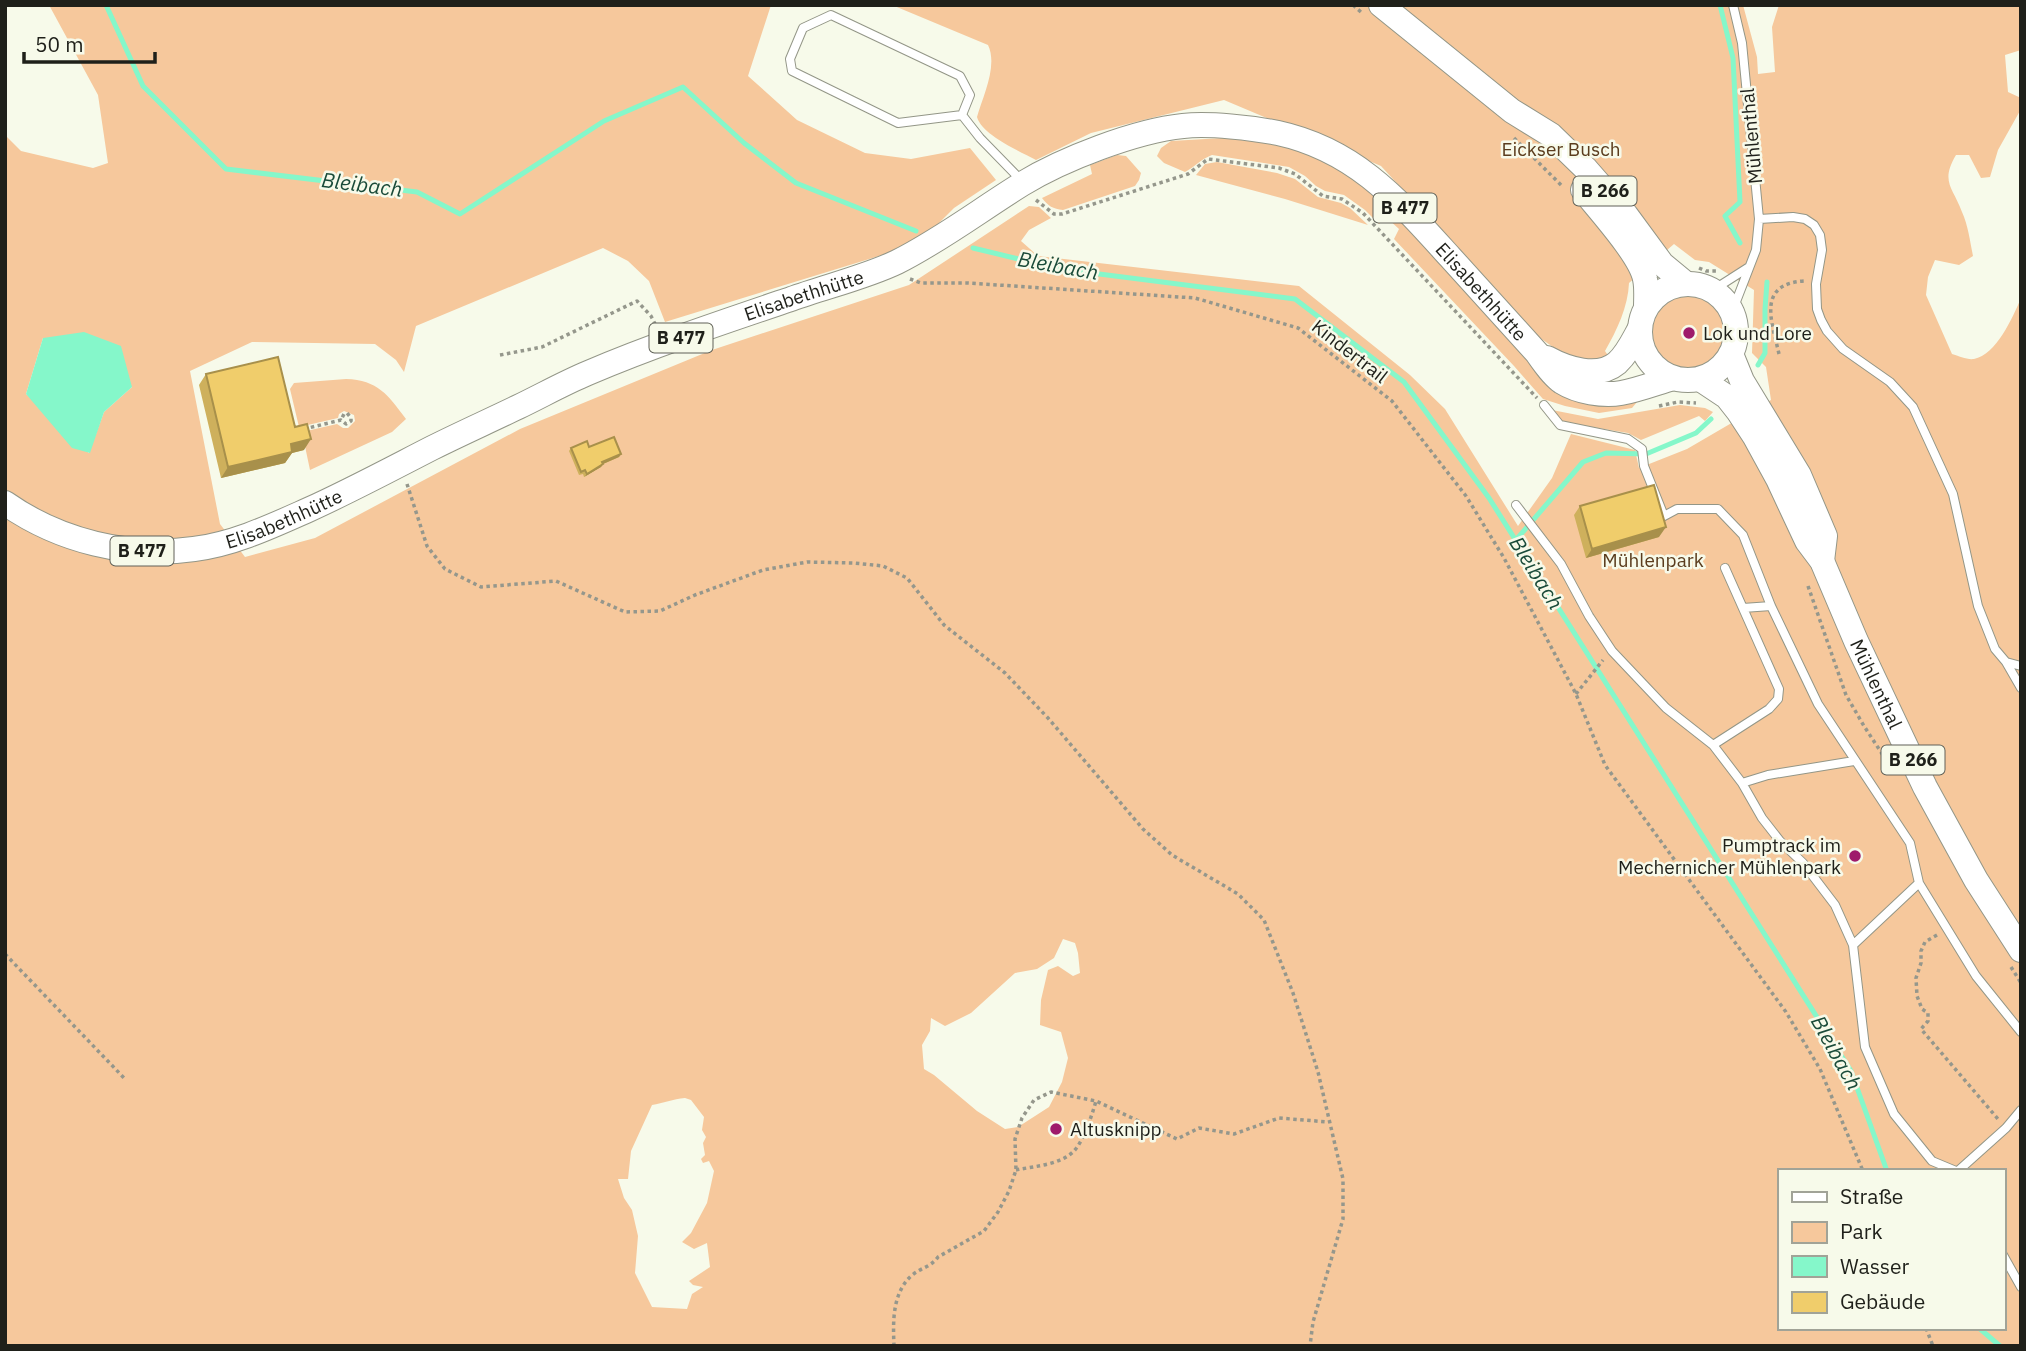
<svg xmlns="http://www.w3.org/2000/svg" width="2026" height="1351" font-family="'IBM Plex Sans',sans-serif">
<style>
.green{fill:#f6c89c;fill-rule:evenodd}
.water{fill:#85f7ca}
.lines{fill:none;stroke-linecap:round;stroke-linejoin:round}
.stream{stroke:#85f7ca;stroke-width:5}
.service-casing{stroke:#939687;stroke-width:10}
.primary-casing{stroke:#939687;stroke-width:26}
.path{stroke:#95978c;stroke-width:3.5;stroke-dasharray:3.5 3.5;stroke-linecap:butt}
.service{stroke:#fff;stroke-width:8}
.primary{stroke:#fff;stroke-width:24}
.wall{fill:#ceb05c}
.shaded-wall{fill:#a8904b}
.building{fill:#f0cd6b;stroke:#a8904b;stroke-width:2}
.poi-dot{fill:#9e1a6b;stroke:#f7faea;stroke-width:2.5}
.labels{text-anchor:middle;stroke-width:5;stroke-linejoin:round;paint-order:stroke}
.shield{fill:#f7faea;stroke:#606158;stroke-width:2}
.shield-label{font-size:18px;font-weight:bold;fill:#1f201a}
.street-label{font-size:19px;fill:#1f201a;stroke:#f7faea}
.park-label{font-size:19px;fill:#5b3d1e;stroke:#f7faea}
.poi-label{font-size:19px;fill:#1f201a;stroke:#f7faea;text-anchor:start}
.water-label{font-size:21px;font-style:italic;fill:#1a4b39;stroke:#f7faea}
</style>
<rect width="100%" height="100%" fill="#f7faea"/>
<path class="green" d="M49,5h722l-23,71 49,44 68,33 46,6 59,-11 26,32 -42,28 -18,18 -44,26 -227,70 -16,-41 -21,-20 -25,-13 -187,78 -12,46 -8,-12 -21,-16 -123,-2 -62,29 30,153 25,33 70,-19 205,-109 192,-79 197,-65 120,-79 10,1 12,11 -22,12 -8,11 17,15 261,30 111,89 35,34 73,117 34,-48 19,-44 64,16 4,18 48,-19 84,-49 -5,-33 -14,-14 2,-63 -45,-28 -14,-2 -21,-16 -45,39c-1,24 -12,47 -24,68l4,6c-30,12 -50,-6 -73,-22l-155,-169 -157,-66 -133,33 -55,27c-17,-9 -54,-25 -59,-43 6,-21 21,-51 11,-72l-96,-40h851l14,52 1,17 17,-2 -3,-45 7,-22h242v45l-16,5 3,37 13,6v11l-23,41 -8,27 -9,1 -12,-23h-13c-16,27 -3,32 6,57 6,13 8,29 11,44l-14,9 -24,-5 -7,17 -2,18 26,59c7,2 15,6 22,5 22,-4 39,-42 47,-61v1048h-2016v-1211l16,16 72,17 15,-5 -10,-68zM43,338l89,49 -28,25 -15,41 -63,-59zM1063,939l12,4 3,10 2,20 -7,3 -15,-10 -10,4 -7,30 -1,25 21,7 7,26 -6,24 -13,25 -31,20 -13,2 -28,-18 -43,-36 -10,-6 -2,-24 8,-14 1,-13 14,8 26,-13 44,-40 22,-4 17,-11zM685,1098l6,2 13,17 -2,13 4,7 -3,6 2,12 -4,4 2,4 6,-2 5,10 -7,32 -16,30 -9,9 12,7 13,-6 3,24 -21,14 4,4 10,2 -11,7 -5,15 -35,-2 -17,-34 3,-37 -6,-26 -8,-12 -6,-19h10l3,-28 21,-46c11,-2 21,-6 33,-7zM1779,1171h224v157h-224z
M1223,138l53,6 25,7 37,17 31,20 34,35 142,156 92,23 -5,6 -33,5 -34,-7 -22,-7 -29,-33 -120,-127 5,-10 -13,-12 -7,7 -14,-14 -21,-15 -19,-4 -9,-5 -11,-10 -16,-9 -77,-12c-11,4 -16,11 -27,17l-21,-9 -7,-7 4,-8 10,-7z
M1117,155l9,1 15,17 -2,7 -4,6 -72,24c-10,-1 -15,-4 -21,-12l50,-24 -2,-9z
M1217,162l60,11 18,6 23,18 23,6 9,5 18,17 -83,-26 -89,-24 9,-11z
M1652 332a36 36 0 1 1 72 0a36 36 0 1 1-72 0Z
M346,379c32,1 42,16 60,40l-14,13 -82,38 -8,-38 35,-8 6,4h5l7,-7 -1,-6 -10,-4 -5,3 -1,4 -39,9 -9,-38 4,-6z
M1680,405l25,3 8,4 -8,9 -6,-5 -58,24 -13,-7 -67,-11 -9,-12 46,9z"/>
<path class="water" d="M84,332l37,14 11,41 -28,25 -14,41 -18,-5 -46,-54 17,-56z"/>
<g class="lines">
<path class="stream" d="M106,5l37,81 83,83 191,23 43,22 144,-93 79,-34 61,56 52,40 120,48
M1720,5l13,53 7,144 -15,14 15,27
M973,248l87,21 235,30 109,83 85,116 362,573 36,100
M1758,365l7,-12v-44l2,-27
M1515,541l68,-79 23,-9 40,1 50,-21 15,-14
M1979,1328l21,18"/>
<defs>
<path id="service" d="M831,15l129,61 10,19 -8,20 -64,8 -106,-52 -2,-12 13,-31z
M962,115l18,23 41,42
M1759,219l34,-2 12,2 9,6 6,10 2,15 -6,34 1,25 4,11 6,11 16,18 47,33 23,25 40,87 25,112 17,43 11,13 15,4
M1713,290l36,-23
M1732,312l24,-62 3,-31 -17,-176 -9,-38
M1544,405l16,20 68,14 14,10 2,17 20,50 13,-7h41l25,26 28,71 47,98 92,139 9,40 57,93 45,56
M1516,505l45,59 28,52 23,35 54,57 47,37 29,38 20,35 18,23 23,22 32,42 18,40 12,102 29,67 38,47 24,10
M1743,608l28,-2
M2006,662l15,26
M1713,745l56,-36 9,-10 1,-10 -54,-121
M1742,783l26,-8 86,-14
M1853,945l66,-62
M1958,1171l48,-43 15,-18
M2003,1255l18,32"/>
<g id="primary">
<path d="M1381,5l131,106 39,24 34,33 41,47 36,49 23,19"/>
<path d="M1583,190c16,20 58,66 62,89 2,9 1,19 1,28"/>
<circle cx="1688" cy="332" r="48"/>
<path d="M1731,354l11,27 57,94 26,61 -3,25"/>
<path d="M1547,358c20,11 51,21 70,5 10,-9 16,-22 22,-33"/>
<path id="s1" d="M1700,379l27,18 11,14 17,26 23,42 29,62 15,20 34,80 69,146 51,93 45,70"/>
<path id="s2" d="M5,503c54,38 123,55 189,46 40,-5 78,-23 114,-39 42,-19 83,-41 124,-62 28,-14 57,-27 86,-41 23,-11 46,-24 70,-34 66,-28 135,-51 203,-74 33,-12 75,-22 106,-37 44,-22 83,-52 125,-78 41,-25 113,-53 161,-58 26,-3 70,2 95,7 78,17 121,68 172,124 29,32 58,64 87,96 7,10 15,22 25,29 16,10 41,14 59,11 17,-3 35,-10 52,-15"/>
</g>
</defs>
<use href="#service" class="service-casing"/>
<use href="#primary" class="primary-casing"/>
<path class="path" d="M1353,5l9,8
M1514,138l49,49
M1036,200l18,14h8l126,-40 20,-15 71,9 16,6 28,22 19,3 21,14 174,185
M1699,268l7,3h13
M910,279l11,4h47l227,15 103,30 94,73 74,95 38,62 72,136 29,71 181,247 34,57 43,102
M1779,354c-7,-32 -23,-70 25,-73
M500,355l42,-8 95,-46 14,15 5,10
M1659,406l19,-4 18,1
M304,429l37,-9 5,4 5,-3v-3l-4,-5 -3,1 -3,6
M407,484l20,62 18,23 36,18 75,-6 69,31 35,-1 35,-16 68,-25 44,-8 47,1 29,3 24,12 37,47 61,48 43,45 95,111 29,26 66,39 26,26 29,73 25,79 25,107v40l-30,103 -3,24
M1808,586l38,109 18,31 26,40
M1576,694l27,-34
M1937,935l-12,7 -4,9v12l-5,15 1,18 5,13 6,4v8l-7,8 77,90
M5,954l121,126
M2011,967l10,16
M1016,1170c19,-4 44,-5 58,-19 10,-11 18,-36 22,-50
M1926,1328l7,18
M894,1346c-1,-24 -2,-52 17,-70 9,-8 20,-9 27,-19l46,-26 14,-19 11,-21 7,-21 -1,-31 7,-21 12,-18 17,-8 45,9 81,38 22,-11 35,6 45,-16 49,4"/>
<use href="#service" class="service"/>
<use href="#primary" class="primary"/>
</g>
<path class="wall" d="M206,374l89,53 9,23 -12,3 -7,10 -64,15 -22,-93z
M589,447l32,7 -2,3 -16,7 -2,3 -17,10 -1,-3 -4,1 -10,-24 2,-3z
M1580,506l79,31 -73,21 -12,-43z"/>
<path class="shaded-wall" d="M311,439l-7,11 -12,3 -7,10 -64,15 7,-11 63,-23z
M621,454l-2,3 -16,7 -2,3 -17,10 3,-3 15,-12z
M1666,527l-7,10 -73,21 6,-9z"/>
<path class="building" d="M278,357l17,70 12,-3 4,15 -20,5 1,8 -64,15 -22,-93z
M614,437l7,17 -19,8 1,2 -16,10 -2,-4 -4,2 -10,-24 16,-7 2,6z
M1654,485l12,42 -74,22 -12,-43z"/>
<g class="poi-dot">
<circle cx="1689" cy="333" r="7"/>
<circle cx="1855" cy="856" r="7"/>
<circle cx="1056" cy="1129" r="7"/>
</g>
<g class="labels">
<g class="shield">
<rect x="1573.5" y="176.5" width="63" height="29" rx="5"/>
<rect x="1373.5" y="193.5" width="63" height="29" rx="5"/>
<rect x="649.5" y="323.5" width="63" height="29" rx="5"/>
<rect x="110.5" y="536.5" width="63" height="29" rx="5"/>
<rect x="1881.5" y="745.5" width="63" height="29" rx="5"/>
</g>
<g class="shield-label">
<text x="1605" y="197">B 266</text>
<text x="1405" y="214">B 477</text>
<text x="681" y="344">B 477</text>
<text x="142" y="557">B 477</text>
<text x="1913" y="766">B 266</text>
</g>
<g class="street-label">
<text transform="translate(1751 136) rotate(-95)" y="7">Mühlenthal</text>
<text dy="7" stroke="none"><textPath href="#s2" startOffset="1638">Elisabethhütte</textPath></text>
<text dy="7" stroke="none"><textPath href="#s2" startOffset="861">Elisabethhütte</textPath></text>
<text transform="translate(1350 351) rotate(38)" y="7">Kindertrail</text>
<text dy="7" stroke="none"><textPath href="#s2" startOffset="294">Elisabethhütte</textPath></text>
<text dy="7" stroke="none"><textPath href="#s1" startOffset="357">Mühlenthal</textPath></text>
</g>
<g class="park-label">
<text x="1561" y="156">Eickser Busch</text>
<text x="1653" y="567">Mühlenpark</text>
</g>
<g class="poi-label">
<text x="1703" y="340">Lok und Lore</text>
<text x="1841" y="852" text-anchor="end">Pumptrack im<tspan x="1841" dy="22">Mechernicher Mühlenpark</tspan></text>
<text x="1070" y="1136">Altusknipp</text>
</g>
<g class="water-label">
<text transform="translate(362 185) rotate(7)" y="7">Bleibach</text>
<text transform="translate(1058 266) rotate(10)" y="7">Bleibach</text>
<text transform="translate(1536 573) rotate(58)" y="7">Bleibach</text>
<text transform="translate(1836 1053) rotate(61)" y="7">Bleibach</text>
</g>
</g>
<rect width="2026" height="1351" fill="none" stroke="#1f201a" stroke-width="14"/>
<rect x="1778" y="1169" width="228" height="161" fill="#f7faea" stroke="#a1a397" stroke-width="2"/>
<rect x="1792" y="1192" width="35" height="10" fill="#ffffff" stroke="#a1a397" stroke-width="2"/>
<text x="1840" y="1204" font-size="21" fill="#1f201a">Straße</text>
<rect x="1792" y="1222" width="35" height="21" fill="#f6c89c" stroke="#a1a397" stroke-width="2"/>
<text x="1840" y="1239" font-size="21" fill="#1f201a">Park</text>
<rect x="1792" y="1256" width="35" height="21" fill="#85f7ca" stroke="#a1a397" stroke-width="2"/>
<text x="1840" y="1274" font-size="21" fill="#1f201a">Wasser</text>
<rect x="1792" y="1292" width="35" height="21" fill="#f0cd6b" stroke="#a1a397" stroke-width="2"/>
<text x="1840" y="1309" font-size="21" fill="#1f201a">Gebäude</text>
<path d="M24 52v10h131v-10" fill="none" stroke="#1f201a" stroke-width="3.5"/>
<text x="35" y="52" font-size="21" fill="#1f201a" stroke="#f7faea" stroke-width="5" paint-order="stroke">50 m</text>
</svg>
